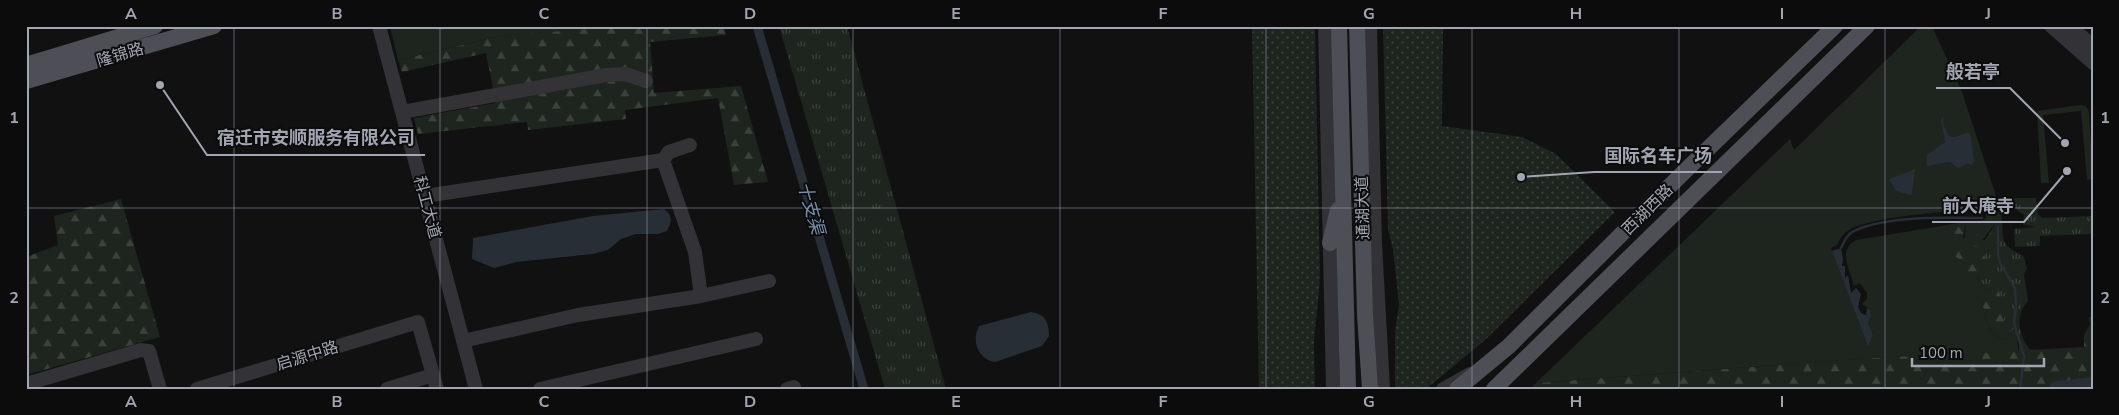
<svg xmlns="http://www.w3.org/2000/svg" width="2119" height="415" font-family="'Nunito Sans','Noto Sans SC',sans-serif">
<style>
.grass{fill:url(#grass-tufts)}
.forest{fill:url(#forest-firs)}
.park{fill:url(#park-dots)}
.garden{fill:#1d251e}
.water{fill:#272e36}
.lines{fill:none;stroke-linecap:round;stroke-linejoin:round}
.stream{stroke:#272e36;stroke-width:2.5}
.canal{stroke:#272e36;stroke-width:9}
.river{stroke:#272e36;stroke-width:16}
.minor{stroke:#323237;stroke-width:14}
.major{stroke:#4e4f56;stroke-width:16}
.grid{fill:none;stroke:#a2a6b3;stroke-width:1;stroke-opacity:0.55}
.labels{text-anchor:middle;stroke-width:4;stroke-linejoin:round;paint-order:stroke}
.street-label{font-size:16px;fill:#a2a6b3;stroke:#0c0c0d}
.water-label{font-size:18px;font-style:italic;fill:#7791af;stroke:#0c0c0d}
.leader{fill:none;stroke:#a2a6b3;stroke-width:2}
.callout-dot{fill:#a2a6b3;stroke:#0c0c0d;stroke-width:2}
.callout-label{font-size:18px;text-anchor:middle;font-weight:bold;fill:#a2a6b3;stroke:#0c0c0d;stroke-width:4;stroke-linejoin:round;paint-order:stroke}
.neatline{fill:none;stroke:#a2a6b3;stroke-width:2}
.grid-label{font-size:16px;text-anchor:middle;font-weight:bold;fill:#a2a6b3}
</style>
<defs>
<pattern id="grass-tufts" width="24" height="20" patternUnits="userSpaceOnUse" patternTransform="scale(1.25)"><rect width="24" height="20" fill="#1d251e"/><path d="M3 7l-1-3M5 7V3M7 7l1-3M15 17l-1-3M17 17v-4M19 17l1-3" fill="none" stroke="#3b423c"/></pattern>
<pattern id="forest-firs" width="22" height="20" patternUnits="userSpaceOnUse" patternTransform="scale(1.25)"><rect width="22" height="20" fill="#1d251e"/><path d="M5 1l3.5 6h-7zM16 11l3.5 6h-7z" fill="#3b423c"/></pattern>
<pattern id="park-dots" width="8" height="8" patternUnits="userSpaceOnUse" patternTransform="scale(1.25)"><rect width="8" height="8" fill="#1d251e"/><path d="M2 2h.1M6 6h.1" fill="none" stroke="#3b423c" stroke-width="1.8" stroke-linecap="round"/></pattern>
</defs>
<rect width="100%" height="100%" fill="#111112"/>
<path class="grass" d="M779,26h68l99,363h-61z
M2010,198h26l2,16 4,4 51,-2v18l-53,2v10l-25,1 -1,-18 21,-2 -12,-3 1,-9 -6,-4z
M2003,237c2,12 12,13 21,20l3,12 -3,5 4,27c-14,15 -9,34 2,49l-11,1v-7l-19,-31 -2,-26 -14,4 -5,-5 -1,-12 7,-18 -1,-4 6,-2z"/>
<path class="forest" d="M614,26h110l2,9 -76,7 4,51 87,-7 27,96 -34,3 -16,-87 -93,12 1,9 -98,11 -1,-8 -109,12 -4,-16 82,-15 -10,-50 -84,19 -4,-12 102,-24z
M121,199l39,138 -134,38v-118l32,-12 -4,-29z
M2002,221l1,16 -13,13 -6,2 3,14 -1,7 -8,1c0,7 0,11 6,17l14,-4c6,18 -4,30 16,41l-9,11c-18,-1 -20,-26 -24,-40l-4,-2c-6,-15 -17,-27 -24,-41 -4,-10 -1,-21 -6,-31l16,-3 3,2 -3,14 22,2 11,-17z
M2089,317h4v72h-563l6,-6 332,-25 216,-11v-12l6,-11z"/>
<path class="park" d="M1252,26h63l5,253 -6,62 1,48h-56z
M1383,26h60l-1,100 80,11 34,17 59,58 -130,128 -59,49h-31v-58l4,-26 -6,-56 -5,-19z"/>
<path class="garden" d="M390,26h224v1l-114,9 -102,24z
M1921,26h11l30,66 39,119 1,10c-14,4 -14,20 -31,27l-7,-2 2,-22 -3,-2h16l7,-4v-6c-24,-4 -117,5 -137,18 -6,4 -9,9 -12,15l-6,3 37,99 5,-12 -5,-14 2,-11 -8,-6 5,-5v-6l-7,-10 -6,3c-4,-17 -17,-35 2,-46l91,-15 4,10 3,21 7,4 16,37 4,1c4,15 6,40 24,41l9,-11 5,23 -147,7 -336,25 254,-244 4,11z
M2080,105l6,1 3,6 4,67 -6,1 -6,-69 -38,4 6,68h-8l-4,-72z"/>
<path class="water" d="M1943,116l1,10 6,11h6l12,-5 3,4 3,26 -2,3 -4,-2 -10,5 -8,-6 -23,4v-11l18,-13 -4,-22z
M1915,169l-3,25 -2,1 -14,-4 -7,-12z
M664,209c9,7 8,12 3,22l-9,3h-22l-15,5 -13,11 -15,4 -77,8 -22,6 -22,-9 1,-21 120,-22z
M1841,248l2,11 -1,7h3v12l3,-3 3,18 5,-5 5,6 -3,13 3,6 5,2 1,-7 3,2 1,6 -3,6 5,13 -5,12 -36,-96z
M1031,312c14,2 18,10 18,24l-7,10 -47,16c-17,-3 -24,-21 -16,-36z"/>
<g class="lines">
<path class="stream" d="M1998,227v27l2,9 15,25 1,18 -2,17 10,33 -4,33
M1841,248c3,-6 5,-12 11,-16 33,-17 93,-14 130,-14"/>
<path class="canal" d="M757,26l107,363"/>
<path class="river" d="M2057,389l36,-4"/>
<path class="minor" d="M379,26l97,363
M1325,26l8,363
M1370,26l5,217 8,146
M2051,26l42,37
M2069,26l24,20
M402,112l204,-37 19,-1 21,7
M663,160l32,92 6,44
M425,196l238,-36 6,-8 21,-7
M463,341l115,-26 123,-19 68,-15
M26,384l115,-34 8,1 11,38
M197,389l221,-67 19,67
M387,389l46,-14
M540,389l216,-50
M787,389l7,-2
M1443,389l27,-15"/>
<path class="major" d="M1339,26l9,363
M1357,26l8,289 5,74
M26,65l129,-39
M26,81l188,-55
M1330,243l8,-33
M1457,389l52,-43 178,-177 148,-143
M1494,389l373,-363"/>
</g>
<path class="grid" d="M234,26v363M440,26v363M647,26v363M853,26v363M1060,26v363M1266,26v363M1472,26v363M1679,26v363M1885,26v363M26,208h2067"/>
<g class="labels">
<g class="street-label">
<text transform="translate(120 54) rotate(-16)" y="6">隆锦路</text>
<text transform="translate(428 207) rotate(75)" y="6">科工大道</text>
<text transform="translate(1362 208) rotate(-92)" y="6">通湖大道</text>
<text transform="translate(1647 209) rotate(-45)" y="6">西湖西路</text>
<text transform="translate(307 355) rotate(-17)" y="6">启源中路</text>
</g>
<g class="water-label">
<text transform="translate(811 208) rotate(74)" y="6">十支渠</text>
</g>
</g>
<path class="leader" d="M2065 143L2010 88H1936M160 85L207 155H425M1521 177L1594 172H1722M2067 171L2024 222H1932"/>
<g class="callout-dot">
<circle cx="2065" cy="143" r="5"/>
<circle cx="160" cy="85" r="5"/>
<circle cx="1521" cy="177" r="5"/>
<circle cx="2067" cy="171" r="5"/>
</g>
<g class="callout-label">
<text x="1973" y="78">般若亭</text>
<text x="316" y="144">宿迁市安顺服务有限公司</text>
<text x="1658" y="162">国际名车广场</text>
<text x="1978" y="212">前大庵寺</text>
</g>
<rect width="2119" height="415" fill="none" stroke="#0c0c0d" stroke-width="55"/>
<path d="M1912 358v8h132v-8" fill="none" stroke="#a2a6b3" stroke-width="2.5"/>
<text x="1919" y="358" font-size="15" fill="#a2a6b3" stroke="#0c0c0d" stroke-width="4" paint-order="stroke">100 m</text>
<rect x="28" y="28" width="2064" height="360" class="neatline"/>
<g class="grid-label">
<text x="131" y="19">A</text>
<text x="337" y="19">B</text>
<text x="544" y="19">C</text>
<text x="750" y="19">D</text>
<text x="956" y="19">E</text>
<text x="1163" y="19">F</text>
<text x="1369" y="19">G</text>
<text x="1576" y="19">H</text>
<text x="1782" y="19">I</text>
<text x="1988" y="19">J</text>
<text x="14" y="123">1</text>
<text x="2105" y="123">1</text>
<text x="14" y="303">2</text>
<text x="2105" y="303">2</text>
<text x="131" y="407">A</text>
<text x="337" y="407">B</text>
<text x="544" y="407">C</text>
<text x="750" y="407">D</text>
<text x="956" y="407">E</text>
<text x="1163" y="407">F</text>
<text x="1369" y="407">G</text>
<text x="1576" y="407">H</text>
<text x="1782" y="407">I</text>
<text x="1988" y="407">J</text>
</g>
</svg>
